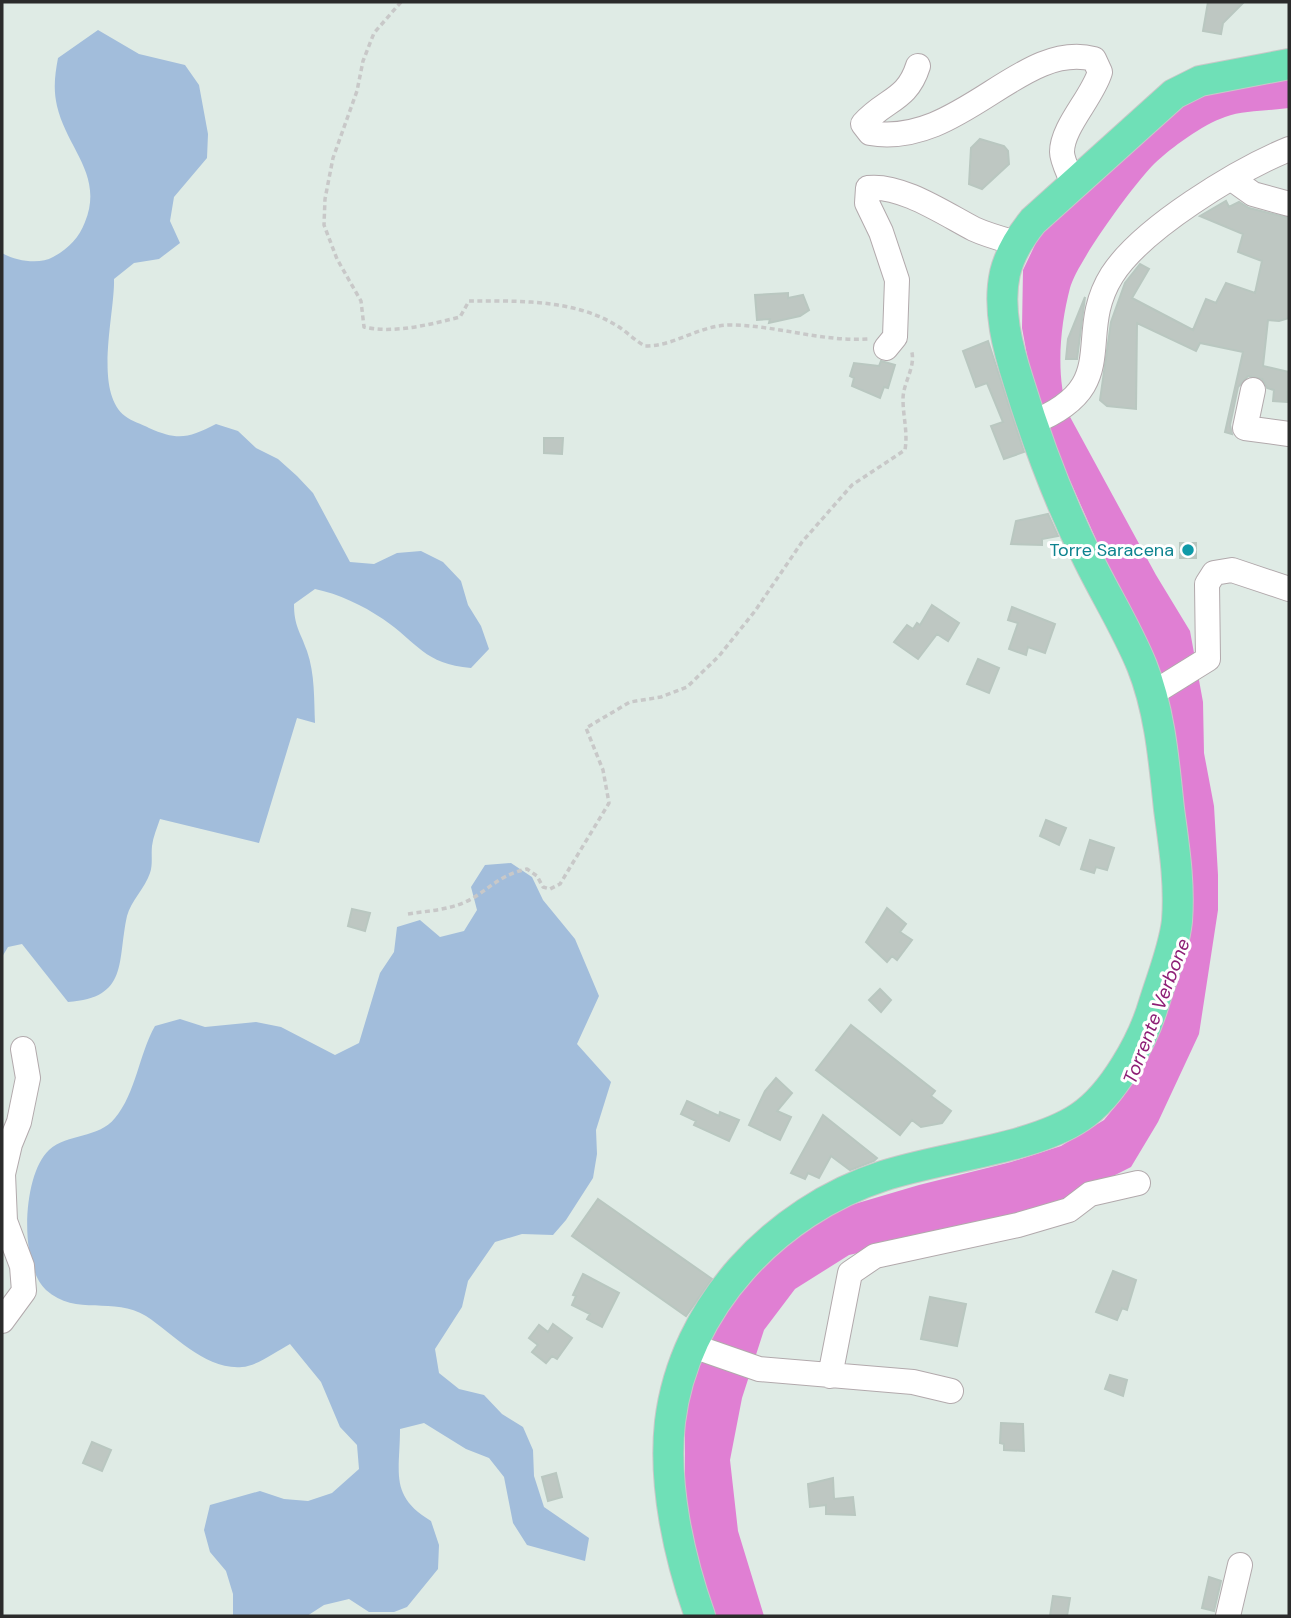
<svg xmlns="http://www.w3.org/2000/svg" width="1291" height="1618" font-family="'DM Sans',sans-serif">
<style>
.green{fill:#a2bddb}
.water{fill:#e07fd3}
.building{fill:#bec7c2;stroke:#b9c7c0;stroke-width:2}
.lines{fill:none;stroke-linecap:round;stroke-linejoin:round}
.minor-casing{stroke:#b2a9ac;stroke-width:26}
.major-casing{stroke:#c8c8c8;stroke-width:32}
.path{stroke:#c8c8c8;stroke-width:3.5;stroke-dasharray:5 3.5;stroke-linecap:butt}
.minor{stroke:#fff;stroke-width:24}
.major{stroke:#6fe0b7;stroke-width:30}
.culture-dot{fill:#0f9aa8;stroke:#fff;stroke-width:2.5}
.labels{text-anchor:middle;stroke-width:6;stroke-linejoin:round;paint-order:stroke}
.culture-label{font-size:18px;fill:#0d838f;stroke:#fff;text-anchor:end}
.water-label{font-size:19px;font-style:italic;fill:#8d1e75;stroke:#fff}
</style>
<rect width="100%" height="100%" fill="#dfebe5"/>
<path class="green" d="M98,30l41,24 46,11 14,20 9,49 -1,24 -33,39 -4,24 10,22 -21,16 -25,4 -20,16c1,35 -21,112 11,137 6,5 17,8 24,12 29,13 40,10 67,-4l22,7 18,17 22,11 19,17 16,17 37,69 24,2 23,-11 24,-2 22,11 18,19 7,24 13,21 8,23 -18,19c-47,-4 -53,-25 -88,-49 -21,-14 -44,-25 -68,-30l-21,15c0,22 6,27 13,47 8,23 7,49 8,72l-18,-5 -38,125 -99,-24c-3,9 -7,18 -8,27 -1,9 1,18 -2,27 -5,15 -19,28 -23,43 -10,45 2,82 -59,86l-46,-58 -14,3 -6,10v-704c13,8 38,12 51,4 15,-8 26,-19 32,-35 19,-47 -18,-73 -28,-116 -4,-17 -2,-32 1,-48z
M511,863l21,14 11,23 32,39 24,57 -22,48 34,38 -15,48 1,24 -4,24 -27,42 -13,15 -31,-1 -27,8 -27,39 -6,26 -27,42 4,24 20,16 25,6 18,19 21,13 10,23 1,26 10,31 45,31 -4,23 -58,-16 -14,-22 -9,-46 -15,-19 -23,-9 -42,-26 -24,6c0,44 -11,67 31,92l8,24 -1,24 -31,38 -13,5h-25l-20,-13 -25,6 -17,11h-74v-22l-7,-23 -16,-19 -6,-22 6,-25 50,-14 24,8 24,2 24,-8 27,-24 -2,-24 -17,-18 -19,-45 -31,-38c-13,7 -33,22 -48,23 -37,3 -67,-32 -96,-51 -32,-20 -70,1 -100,-26 -27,-25 -24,-115 3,-140 19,-17 49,-11 66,-32 21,-25 24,-64 40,-92l25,-7 25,8 51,-5 25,5 54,28 24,-12 21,-70 14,-21 3,-25 23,-7 20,17 24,-6 13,-21 -6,-23 14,-22z"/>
<path class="water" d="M1289,75v33c-20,3 -45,2 -64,9 -23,8 -53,30 -71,47 -20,20 -77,98 -84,124 -10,38 -15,90 -1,127l87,160 34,56 13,71 1,51 10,53 4,69v35l-19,124 -41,88 -27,45 -89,45 -193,43 -54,34 -31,41 -22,68 -12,62 8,71 26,85h-50l-21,-56 -8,-63v-82l12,-54 21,-41 61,-71 45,-36 95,-28 92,-23 50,-16 43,-26 19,-23 18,-35 49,-143 -84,-357 -70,-158 -14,-76 1,-58 20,-42 147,-129 30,-10z"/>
<path class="building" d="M1208,2h36l-21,21 -2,11 -18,-3z
M980,139l24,7 4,5 1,13 -27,25 -13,-5 2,-36z
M1226,201l3,6 10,-5 10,6 40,10v100l-10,3 -11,-1 -5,46 26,6 -2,30 -14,-1 1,-11 -7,-2 -5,-9 -14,-3 -10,11 -8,38 2,9 -7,-2 18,-80 -43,-9 -4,8 -59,-28 -1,86 -29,-3 -7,-6 11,-78 14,-39 15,-19 9,5 -17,29 61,32 13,-31 10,4 10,-20 29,10 7,-32 -24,-9 5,-18 -43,-18z
M788,293v5l15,-3 6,15 -9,6 -31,7 1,-4 -13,1 -2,-25z
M1085,297l-8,62h-11l2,-20z
M988,341l36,111 -20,7 -13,-33 12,-4 -16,-39 -11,4 -13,-36z
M881,361l14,4 -7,23 -4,-1 -4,11 -28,-12 2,-8 -4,-2 4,-13 25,3z
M544,438h19l-1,16 -18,-1z
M1048,514l10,22 -16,3v6l-31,-1 5,-23z
M1180,543h16v15h-16z
M932,605l27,18 -11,18 -11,-7 -19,25 -24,-17 13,-17 6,4 4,-6 3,2z
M1012,607l43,17 -10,29 -17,-6 -2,8 -17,-6 9,-26 -10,-3z
M978,659l21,9 -10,25 -22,-9z
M1046,820l20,8 -7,17 -19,-9z
M1090,840l24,8 -7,22 -11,-3 -2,6 -13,-4z
M887,908l19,16 -6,8 12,8 -15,20 -5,-4 -5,6 -21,-20z
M352,909l18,4 -5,18 -17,-5z
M880,989l11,11 -10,12 -12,-12z
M851,1025l84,66 -4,5 20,15 -9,12 -21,4 -9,-7 -12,15 -84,-65z
M776,1078l16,15 -15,18 14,6 -11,23 -31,-15 16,-34z
M687,1101l32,15 1,-4 19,8 -10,21 -35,-16 2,-4 -15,-7z
M823,1115l54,43 -3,3 -24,9 -19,-14 -12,22 -11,-5 -3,6 -14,-6z
M598,1199l114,80 -26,37 -114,-80z
M1113,1271l23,9 -9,30 -5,-2 -5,12 -21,-8z
M583,1274l36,19 -17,34 -15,-8 3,-5 -18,-9 4,-9 -3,-1z
M930,1297l36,7 -9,42 -36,-7z
M553,1324l19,14 -15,21 -5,-3 -6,7 -14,-11 6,-7 -9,-7 10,-13 9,7z
M1110,1375l17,5 -4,16 -18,-7z
M1001,1423l22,1 1,27 -20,-1v-6l-4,-1z
M92,1442l19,8 -9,21 -19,-8z
M556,1473l6,24 -14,4 -6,-24z
M833,1478l1,21 19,-2 2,18 -29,-1v-9l-16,2 -2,-23z
M1209,1577l12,4 -7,30 -12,-3z
M1053,1596l17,2 -3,18h-17z"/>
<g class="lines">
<defs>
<path id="minor" d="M918,66c-11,35 -33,33 -55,58l7,9c90,15 151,-93 224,-74l6,13c-8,26 -38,55 -38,80 0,9 8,23 11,32
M1232,179l21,15 36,10
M886,348l9,-11 2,-57 -16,-48 -14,-29 1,-15c33,-4 77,26 106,41 13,6 28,10 42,14
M1253,390l-8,38 44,6
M1031,423c94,-37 42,-86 81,-148 30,-47 126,-105 177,-126
M1150,695l58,-36 -1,-75 7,-11 18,-3 57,19
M2,1321l22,-30 -2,-25 -17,-45 -2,-47 7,-30 9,-22 9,-44 -5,-29
M690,1345l69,24 154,13 38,9
M830,1376l20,-103 25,-17 143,-31 51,-15 21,-16 48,-11
M1228,1616l12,-51"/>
<path id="major" d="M700,1616c-21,-59 -37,-131 -30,-194 14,-115 105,-211 213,-246 57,-19 150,-27 197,-59 33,-22 63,-76 74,-114 8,-26 20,-55 23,-82 3,-38 -3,-75 -8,-112 -5,-47 -9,-98 -27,-143 -15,-37 -37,-72 -54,-107 -28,-56 -51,-117 -69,-176 -11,-34 -22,-74 -14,-110 5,-20 15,-36 28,-52l141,-127 26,-13 89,-17"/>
</defs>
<use href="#minor" class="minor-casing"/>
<use href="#major" class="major-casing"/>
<path class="path" d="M401,2l-27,31 -11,28 -6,30 -24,67 -8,41 -1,26 13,34 24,42 3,26c30,7 68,-3 96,-10l9,-16c47,0 103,-2 145,23 11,6 20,16 31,22 32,0 55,-22 88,-21 46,1 90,17 136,14
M408,914c19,-3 38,-4 55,-11 24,-10 32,-27 64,-34l10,7 6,11 7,2 10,-5 49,-81 -6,-33 -17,-42 44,-26 31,-5 26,-10 32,-31 36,-45 47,-69 50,-57 53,-35c3,-18 -2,-33 -2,-51 0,-17 14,-33 8,-50"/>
<use href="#minor" class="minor"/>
<use href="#major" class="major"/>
</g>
<circle class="culture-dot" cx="1188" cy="550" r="7"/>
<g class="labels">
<g class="culture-label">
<text x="1174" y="556">Torre Saracena</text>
</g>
<g class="water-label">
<text transform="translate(1156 1011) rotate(-69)" y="7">Torrente Verbone</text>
</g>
</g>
<rect width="1291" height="1618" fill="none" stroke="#2b2b2b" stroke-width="7"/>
</svg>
